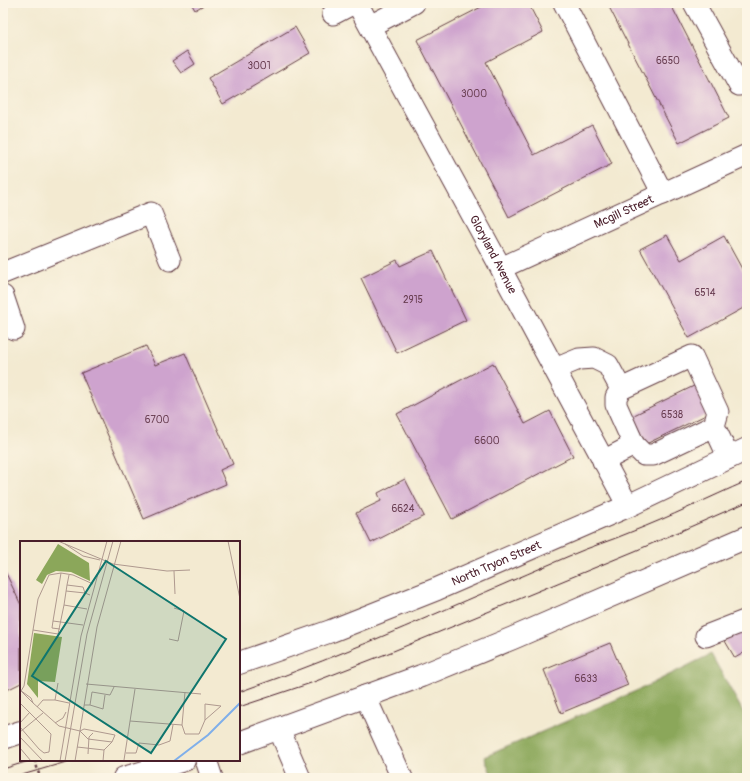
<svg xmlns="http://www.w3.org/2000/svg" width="750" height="781" font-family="Pangolin,sans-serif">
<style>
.forest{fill:#8ba75a;stroke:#6a6342}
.building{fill:#cea3ce}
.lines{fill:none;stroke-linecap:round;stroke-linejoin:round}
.minor-casing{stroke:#633d44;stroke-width:23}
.major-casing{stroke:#633d44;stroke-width:24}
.path{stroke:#633d44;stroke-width:2.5;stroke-dasharray:3 3;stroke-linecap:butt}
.minor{stroke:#fff;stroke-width:21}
.major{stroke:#fff;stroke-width:22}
.tram{stroke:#4a1f2b;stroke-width:1}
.labels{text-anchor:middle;stroke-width:3;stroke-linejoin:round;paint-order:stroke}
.number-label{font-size:10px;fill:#6b4054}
.street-label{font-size:12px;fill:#4a1f2b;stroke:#fcf5e5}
.inset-river{fill:none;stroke:#7fafea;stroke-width:2}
.inset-road{fill:none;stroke:#af998f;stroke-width:1}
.view{fill:#0f766e;fill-opacity:0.15;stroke:#0f766e;stroke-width:2}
.inset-edge{fill:none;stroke:#4a1f2b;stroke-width:2}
</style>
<rect width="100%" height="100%" fill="#fcf5e5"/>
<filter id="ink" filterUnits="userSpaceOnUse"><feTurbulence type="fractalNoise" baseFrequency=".025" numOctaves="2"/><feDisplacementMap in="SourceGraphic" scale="8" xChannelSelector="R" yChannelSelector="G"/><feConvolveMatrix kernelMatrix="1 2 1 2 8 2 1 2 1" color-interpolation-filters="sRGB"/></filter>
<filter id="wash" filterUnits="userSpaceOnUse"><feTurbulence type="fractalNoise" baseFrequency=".012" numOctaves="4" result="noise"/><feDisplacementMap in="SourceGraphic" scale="16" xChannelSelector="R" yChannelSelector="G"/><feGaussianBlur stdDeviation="0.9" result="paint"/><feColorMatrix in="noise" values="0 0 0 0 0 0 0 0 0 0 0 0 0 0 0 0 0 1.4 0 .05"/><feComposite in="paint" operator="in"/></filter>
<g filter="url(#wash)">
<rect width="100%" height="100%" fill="#f3ead1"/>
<path class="forest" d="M711,654l36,65v59h-254l-9,-21 161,-70z"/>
<g id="blocks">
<path class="building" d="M191,3h16l-12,7z
M489,3h39l15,29 -57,30 48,93 58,-30 20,39 -103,53 -92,-177z
M607,3h63l59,115 -50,25z
M295,27l15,26 -87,51 -15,-26z
M187,51l8,13 -14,9 -9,-12z
M667,235l14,25 43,-24 23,42v28l-58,32 -49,-89z
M433,251l33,69 -69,33 -36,-75 36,-18 3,6z
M146,346l9,19 30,-12 48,111 -13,6 6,14 -82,35 -63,-146z
M493,363l32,61 25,-13 23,45 -121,63 -55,-105z
M698,384l14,28 -66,32 -14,-28z
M405,479l19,37 -53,27 -15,-30 25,-12 -3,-8z
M3,567l18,38v78l-14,7 -4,-8z
M747,627v24l-12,7 -10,-17z
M610,643l18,42 -67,28 -17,-43z"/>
</g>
</g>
<g filter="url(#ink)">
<use href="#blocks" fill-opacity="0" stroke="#633d44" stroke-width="1"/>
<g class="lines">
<defs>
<g id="minor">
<path id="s1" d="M357,3l144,265 5,11 122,227"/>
<path d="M564,3l99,191"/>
<path d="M694,3l45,82 8,-4"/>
<path d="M333,14l21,-11"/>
<path d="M370,26l44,-23"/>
<path id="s2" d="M501,268l246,-113"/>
<path d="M3,273l148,-60 19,47"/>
<path d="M3,296l11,33"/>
<path d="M555,369l24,-10 15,-1 14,7 13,24"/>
<path d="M714,426l4,-14 -26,-56 -71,33 -5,8v8l18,40 10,10h9l61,-29 15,32"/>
<path d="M603,461l31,-16"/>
<path d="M706,636l41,-16"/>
<path d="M365,696l37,82"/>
<path d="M279,729l21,49"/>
<path d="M206,760l6,18"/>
</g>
<g id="major">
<path id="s3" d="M239,663l92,-32 106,-42 191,-83 119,-57"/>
<path d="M3,738l18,-6"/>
<path d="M239,743l182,-67 92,-38 234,-101"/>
<path d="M124,778l60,-18"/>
</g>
</defs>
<use href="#minor" class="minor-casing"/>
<use href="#major" class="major-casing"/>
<path class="path" d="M35,760l5,18"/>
<use href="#minor" class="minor"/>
<use href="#major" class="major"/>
<path class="tram" d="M239,692c112,-39 220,-89 330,-136 20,-9 41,-15 62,-24 39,-15 77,-34 116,-51
M239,707l72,-24 80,-31 244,-101 112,-49
M3,769l29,-9
M12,778l61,-18"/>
</g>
</g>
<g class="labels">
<g class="number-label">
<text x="668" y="64">6650</text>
<text x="259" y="69">3001</text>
<text x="474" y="97">3000</text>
<text x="705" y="296">6514</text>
<text x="413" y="303">2915</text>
<text x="672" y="418">6538</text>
<text x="157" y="423">6700</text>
<text x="487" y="444">6600</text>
<text x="403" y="512">6624</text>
<text x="586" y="682">6633</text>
</g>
<g class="street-label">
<text dy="4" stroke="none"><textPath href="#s2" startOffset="135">Mcgill Street</textPath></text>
<text dy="4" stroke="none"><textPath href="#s1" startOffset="286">Gloryland Avenue</textPath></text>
<text dy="4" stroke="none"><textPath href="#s3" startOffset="276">North Tryon Street</textPath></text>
</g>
</g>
<g transform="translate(20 541)">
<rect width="220" height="220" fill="#f3ead1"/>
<path d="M38,3l31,19 1,18 -19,-9 -15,-1 -9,4 -5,9 -6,-4zM14,92l28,4 -7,45 -17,-1v17l-11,-14z" fill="#8ba75a"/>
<path class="inset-river" d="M154,220l34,-26 32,-32"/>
<path class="inset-road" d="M38,0l55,23 54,7 23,-1M208,0l12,58M45,3l18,12 17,4M154,30l1,23M49,34l-2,10 16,2 2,6 5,2M46,50l19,2M44,64l3,-20M33,80l-1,7 8,1M63,84l-30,-4 8,-48 12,2 20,9M13,89l5,-31 11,-24 12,-2M149,98l9,2 6,-30 -10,-3M66,143l115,10M0,149l11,8 2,5 -12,-12M1,150l3,-5 9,-56 25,4 6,-29 23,4M35,159l14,3M0,162l31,31 -2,18 -5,1 -5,-4 -19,-22M13,162l26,23 21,5M64,164h6l2,-13 18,3 4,-8M70,164l13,4 2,-14M17,166l6,-7h12l3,-17M110,180l52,4 3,-33M0,182l10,-11M35,182l8,-5 3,-6M162,184l3,9h14l6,-14 16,-14 -16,-2v16M60,190l4,-2 31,6 -3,7 -8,8 -1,11M60,190l8,8 24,3M0,191l23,-19M0,196l23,24M57,206l27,3M0,207l11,13M106,212h10l3,-10 20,2 11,-4 3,-16M68,213l1,-17 4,-4M104,219l11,-71M40,220l21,-125 26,-95M45,220l22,-127 26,-93M55,220l22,-134 24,-86"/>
<path class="view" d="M86,20l120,78 -75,114 -119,-77z"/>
<rect width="220" height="220" class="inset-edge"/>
</g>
<rect width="750" height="781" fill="none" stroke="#fcf5e5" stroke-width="16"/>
</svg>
